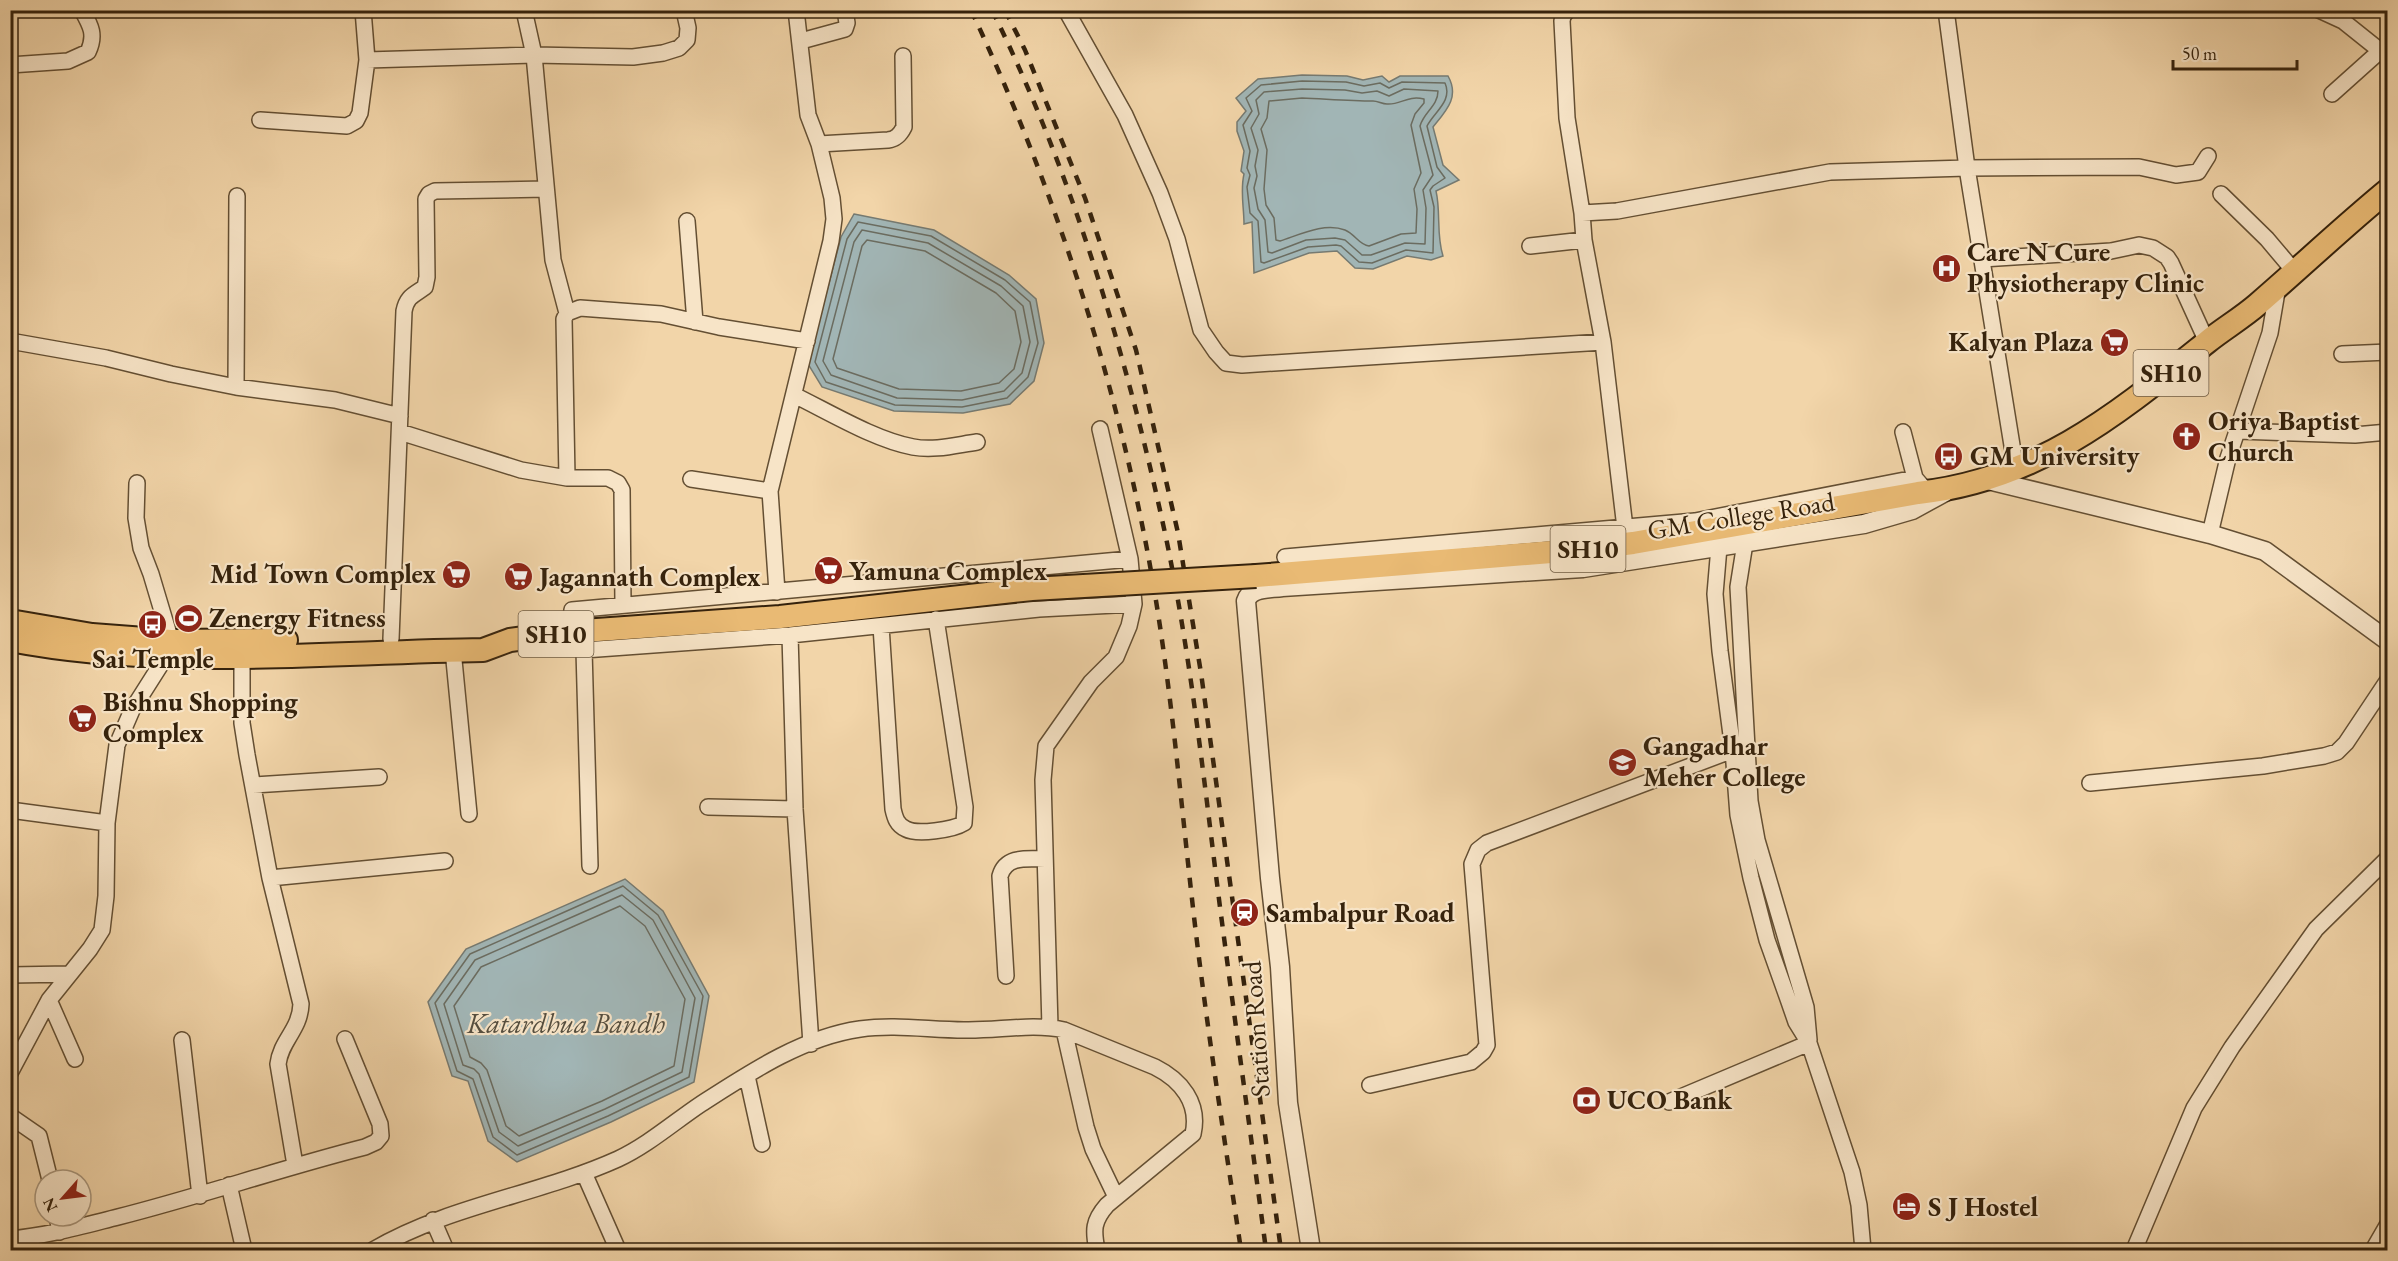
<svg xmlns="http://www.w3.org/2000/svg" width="2398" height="1261" font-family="'EB Garamond',serif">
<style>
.water{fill:#a1b5b5;stroke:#767a71;stroke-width:1.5}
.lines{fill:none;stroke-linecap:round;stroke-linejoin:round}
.shore{stroke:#6b6c60;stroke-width:1.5}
.minor-casing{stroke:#644f33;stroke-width:18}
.tertiary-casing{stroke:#644f33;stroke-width:21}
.primary-casing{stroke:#35220c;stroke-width:26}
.minor{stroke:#f7e4c7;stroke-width:15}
.tertiary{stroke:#f7e4c7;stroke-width:18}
.primary{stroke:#e9ba74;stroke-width:22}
.rail{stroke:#35220c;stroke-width:4.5;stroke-dasharray:10 10;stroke-linecap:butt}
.primary-bridge-casing{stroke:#35220c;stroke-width:26;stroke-linecap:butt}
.primary-bridge{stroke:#e9ba74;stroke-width:22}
.labels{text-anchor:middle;stroke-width:4.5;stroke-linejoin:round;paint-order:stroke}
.shield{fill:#f7e4c7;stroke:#6f5c44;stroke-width:1.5}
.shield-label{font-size:26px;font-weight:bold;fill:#35220c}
.poi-label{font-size:27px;font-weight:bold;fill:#35220c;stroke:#f7e4c7;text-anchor:start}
.street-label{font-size:27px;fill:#35220c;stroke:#f7e4c7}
.water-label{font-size:28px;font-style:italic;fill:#554e3f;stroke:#f7e4c7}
</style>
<rect width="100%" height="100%" fill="#f2d5a9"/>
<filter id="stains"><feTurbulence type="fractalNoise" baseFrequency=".00333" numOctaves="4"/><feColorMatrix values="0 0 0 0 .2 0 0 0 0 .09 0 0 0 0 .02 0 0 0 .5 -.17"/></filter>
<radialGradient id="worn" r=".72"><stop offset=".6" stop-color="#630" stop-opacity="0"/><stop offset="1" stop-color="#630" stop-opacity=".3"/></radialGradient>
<path class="water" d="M1302,75l45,1 16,4 19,-4 7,6 11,-6h48c12,21 -2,35 -15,51l10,38 16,15 -23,11c5,21 0,44 7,65l-12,4 -24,-4 -34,13 -18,-1 -18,-17 -28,2 -55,20 -2,-51 -8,2c0,-17 -4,-33 0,-50l-3,-3 3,-20 -7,-20v-9l9,-11 -10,-13 22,-19z
M854,214l80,16 75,45 27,24 8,44 -10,38 -24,23 -47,9 -69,-2 -72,-24 -14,-23 33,-127z
M625,879l38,32 46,85 -15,86 -83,40 -94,40 -29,-21 -20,-60 -16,-5 -24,-74 38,-53z"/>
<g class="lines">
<path class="shore" d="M1302,81l44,1 18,4 16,-3 9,5 13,-6 43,1c8,18 -11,29 -18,43l10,41 8,11 -12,8 -3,4 4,17 -1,46 -27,-3 -34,13 -13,-1 -18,-16 -5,-1 -28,2 -44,16 -3,-1 -3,-41 -8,-8 -3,-26 3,-12 -3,-7 3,-17 -7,-26 9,-14 -6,-13 15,-13z
M1302,89l43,1 17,3 15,-2 12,5 15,-7 34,2c0,15 -14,21 -18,35l13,49 -10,15 3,18 -1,36 -20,-1 -34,12h-9l-17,-15 -10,-2 -29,2 -34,13 -4,-1 -3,-32 -7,-11 -4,-21 3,-12 -2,-10 3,-16 -7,-22 8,-14 -3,-14 8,-8z
M1302,98c24,1 48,3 71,3 5,0 9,3 14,3 14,1 20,-9 37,-5v4l-9,11 -4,11 10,48 -7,16 3,20 -1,24 -15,1 -32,12c-10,-1 -14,-12 -24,-16 -21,-8 -46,5 -65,11l-4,-1 -2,-22 -8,-13 -2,-16 3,-39 -6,-21 6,-11 2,-17z
M858,222l73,14 74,44 25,22 8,41 -10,34 -21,21 -45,9 -67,-2 -69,-23 -11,-20 32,-123z
M862,230l66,13 73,43 22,20 7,36 -8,31 -18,18 -42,9 -65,-2 -66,-23 -8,-14 31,-119z
M867,240l58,11 71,42 19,18 6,31 -7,27 -15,14 -38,8 -62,-2 -62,-21 -4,-9 29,-113z
M623,886l35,29 45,81 -14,81 -81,39 -91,39 -24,-18 -20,-58 -16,-8 -22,-68 35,-49z
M622,895l31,25 42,78 -13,74 -77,37 -87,37 -19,-14 -20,-58 -5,-5 -11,-4 -19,-61 31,-44z
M620,906l25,20 40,73 -11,67 -72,35 -83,35 -13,-10 -19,-56 -6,-7 -11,-6 -16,-51 27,-39z"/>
<defs>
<path id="minor" d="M363,10l4,50 167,-5 99,2 30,-4 16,-5 8,-8 1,-12 -4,-18
M524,10l10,45 19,205 14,53
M1066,10l59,105 35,78 17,46 24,91 15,22 10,11 16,2 361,-23
M1568,10l-5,6 -1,5 5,97 15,95 2,27 19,102 22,186
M1946,10l21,158 49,302
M2319,10l24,11 45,36
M801,41l44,-12 2,-6 -2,-13
M10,65l58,-4 20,-9c8,-17 3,-26 -6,-42
M2332,94l48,-43
M260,120l87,6 9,-5 4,-8 7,-53
M819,144l69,-4c8,-1 12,-5 16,-13l-1,-71
M2221,194l46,45 27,32
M1582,213l35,-2 213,-39 137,-4 172,-1 37,8 22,-3 10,-16
M687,221l8,101
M1530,246l54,-6
M1982,259l129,-8 28,-6 14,3 14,9 4,6 36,79
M10,341l96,17 65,16 65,13 99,13 65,16
M2342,354l46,-2
M236,387l1,-191
M794,395c35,17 81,45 119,52 21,4 43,-2 64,-5
M1100,429l30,130
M2238,431l117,4 33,-3
M400,432l121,38 46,8h41l10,5 4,7 1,115
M1903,432l12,46
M567,478l-3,-159 3,-6 13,-5 81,6 58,13 88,14
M691,479l79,12
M2210,534l18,-76 42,-125 8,-47
M1745,543l-7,44 12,214 7,39 49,167 3,33
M1719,547l-4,47 5,57 13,99 5,65 13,63 16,62 21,59 8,23 13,21 43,129 7,33 4,45
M1285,557l410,-36 220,-43 12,14
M1130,559l4,45 -95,5 -249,26 -206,15 -15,-18 3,-22z
M777,592l-7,-101 61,-250 3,-22 -2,-21 -13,-54 -11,-29 -12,-105
M881,626l12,183c2,9 4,16 13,20 11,6 47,1 58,-6l1,-16 -29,-188
M790,635l5,174 16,235
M391,639l13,-328c3,-15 10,-16 21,-24l2,-10 -1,-78 3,-5 6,-3 111,-2
M453,650l16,164
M584,650l6,216
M242,656v67l5,32 23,123 31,126c-1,26 -20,36 -23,60l17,101
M2090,783l173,-17 61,-10 13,-4 9,-9 42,-63
M253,785l126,-8
M708,807l87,2
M10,810l97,13
M270,878l175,-17
M10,975l60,-1
M1006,976l-6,-100c6,-21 28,-17 45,-17
M49,1000l26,59
M1050,1027l-7,-247 3,-34 45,-64 25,-25 13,-31 5,-22
M1064,1030l22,97 7,22 23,48
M182,1040l18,156
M10,1073l39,-73 41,-51 12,-19 4,-34 1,-73 10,-78 15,-35 33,-52 6,-17 -20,-67 -10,-26 -5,-30 1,-35
M747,1076l15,68
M1370,1085l101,-23 12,-10 4,-7 -15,-181 6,-14 9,-7 246,-93
M1669,1102l140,-59
M10,1116l29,20 11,44
M584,1173l34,77
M229,1185l15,65
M57,1216l3,16
M433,1220l13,30
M10,1239c37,-3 72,-13 108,-22 83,-21 164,-49 247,-70l11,-5 5,-6 -1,-12 -35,-85
M373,1250c77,-45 165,-55 245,-91 30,-14 56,-37 83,-55 48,-31 102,-67 159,-75 35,-5 70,1 104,1 33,1 68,-7 100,0l91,37c26,13 45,36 38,67l-86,71c-14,16 -14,25 -10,45
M2134,1250l60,-142 38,-61 84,-118 72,-71
M2373,1250l15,-26"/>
<path id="tertiary" d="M1984,479l226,55 55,17 123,90
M1311,1250l-23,-147 -8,-136 -10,-89 -24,-277c4,-14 23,-12 36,-14l301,-19 281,-44 48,-14 33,-18"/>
<path id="primary" d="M1256,576l320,-26 57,-7 285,-50c120,-13 199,-79 289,-151 16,-13 35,-24 51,-38 44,-38 85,-77 130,-114
M10,621l82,14 79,6 115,-1
M10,640c156,30 316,12 473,10l27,-10 59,-8 211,-15 252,-28"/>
</defs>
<use href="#minor" class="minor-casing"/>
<use href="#tertiary" class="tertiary-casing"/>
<use href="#primary" class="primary-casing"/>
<use href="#minor" class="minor"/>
<use href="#tertiary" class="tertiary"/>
<use href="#primary" class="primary"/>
<path class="rail" d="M971,10c79,168 138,347 174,529 24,122 34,246 48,369 13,114 31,228 48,342
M992,10c80,162 135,347 173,523 26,123 39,249 55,374 15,115 31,229 46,343
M1005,10l20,40 60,148 51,152 42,183 23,140 80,577"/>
<defs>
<path id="primary-bridge" d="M1032,589l224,-13"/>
</defs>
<use href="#primary-bridge" class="primary-bridge-casing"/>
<use href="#primary-bridge" class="primary-bridge"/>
</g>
<defs>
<symbol id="hospital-disc" viewBox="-11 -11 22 22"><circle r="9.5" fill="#8f2418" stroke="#f7e4c7"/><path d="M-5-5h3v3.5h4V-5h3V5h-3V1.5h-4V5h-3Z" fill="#fff"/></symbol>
<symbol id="supermarket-disc" viewBox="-11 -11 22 22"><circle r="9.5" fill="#8f2418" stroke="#f7e4c7"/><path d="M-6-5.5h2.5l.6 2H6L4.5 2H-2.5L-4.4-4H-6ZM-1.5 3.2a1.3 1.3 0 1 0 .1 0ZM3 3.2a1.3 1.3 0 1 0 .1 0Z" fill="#fff"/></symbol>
<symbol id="church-disc" viewBox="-11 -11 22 22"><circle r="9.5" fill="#8f2418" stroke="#f7e4c7"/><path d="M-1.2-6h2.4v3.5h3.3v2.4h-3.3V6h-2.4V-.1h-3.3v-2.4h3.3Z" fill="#fff"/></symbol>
<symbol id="bus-disc" viewBox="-11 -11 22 22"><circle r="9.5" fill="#8f2418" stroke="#f7e4c7"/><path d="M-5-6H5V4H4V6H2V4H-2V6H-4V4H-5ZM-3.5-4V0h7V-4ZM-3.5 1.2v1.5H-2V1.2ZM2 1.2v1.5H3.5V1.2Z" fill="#fff"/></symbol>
<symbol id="stadium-disc" viewBox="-11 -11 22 22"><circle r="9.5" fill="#8f2418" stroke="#f7e4c7"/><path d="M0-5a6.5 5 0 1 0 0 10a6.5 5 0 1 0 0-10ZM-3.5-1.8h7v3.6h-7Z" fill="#fff"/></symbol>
<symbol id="university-disc" viewBox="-11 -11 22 22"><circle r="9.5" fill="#8f2418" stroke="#f7e4c7"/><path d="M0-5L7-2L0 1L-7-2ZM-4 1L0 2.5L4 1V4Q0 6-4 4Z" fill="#fff"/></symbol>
<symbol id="station-disc" viewBox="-11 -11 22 22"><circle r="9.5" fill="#8f2418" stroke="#f7e4c7"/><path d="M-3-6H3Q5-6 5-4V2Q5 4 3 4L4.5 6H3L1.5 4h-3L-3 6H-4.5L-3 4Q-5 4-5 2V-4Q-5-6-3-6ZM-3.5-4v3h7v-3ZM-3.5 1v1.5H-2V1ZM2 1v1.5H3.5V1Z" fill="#fff"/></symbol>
<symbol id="bank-disc" viewBox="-11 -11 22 22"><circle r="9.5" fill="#8f2418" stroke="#f7e4c7"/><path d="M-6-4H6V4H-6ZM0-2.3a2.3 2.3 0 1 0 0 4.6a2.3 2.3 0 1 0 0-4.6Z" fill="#fff"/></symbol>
<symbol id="hotel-disc" viewBox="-11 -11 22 22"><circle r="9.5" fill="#8f2418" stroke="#f7e4c7"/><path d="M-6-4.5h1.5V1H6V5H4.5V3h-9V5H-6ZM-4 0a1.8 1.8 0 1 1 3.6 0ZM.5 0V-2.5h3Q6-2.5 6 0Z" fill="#fff"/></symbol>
</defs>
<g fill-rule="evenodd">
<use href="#hospital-disc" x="1930" y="252" width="33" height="33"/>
<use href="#supermarket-disc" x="2098" y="326" width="33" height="33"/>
<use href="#church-disc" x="2170" y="420" width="33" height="33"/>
<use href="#bus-disc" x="1932" y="440" width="33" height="33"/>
<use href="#supermarket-disc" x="812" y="554" width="33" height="33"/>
<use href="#supermarket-disc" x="440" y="558" width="33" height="33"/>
<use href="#supermarket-disc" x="502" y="560" width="33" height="33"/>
<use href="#stadium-disc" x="172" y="602" width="33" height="33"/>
<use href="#bus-disc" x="136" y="608" width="33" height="33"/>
<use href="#supermarket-disc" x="66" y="702" width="33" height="33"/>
<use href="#university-disc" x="1606" y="746" width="33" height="33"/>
<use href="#station-disc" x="1228" y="896" width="33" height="33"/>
<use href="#bank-disc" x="1570" y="1084" width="33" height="33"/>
<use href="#hotel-disc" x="1890" y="1190" width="33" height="33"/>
</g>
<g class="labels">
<g class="shield">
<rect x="2133.5" y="350" width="75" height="46" rx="4.5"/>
<rect x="1550.5" y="526" width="75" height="46" rx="4.5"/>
<rect x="518.5" y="611" width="75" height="46" rx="4.5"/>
</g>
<g class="shield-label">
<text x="2171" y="382">SH10</text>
<text x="1588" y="558">SH10</text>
<text x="556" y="643">SH10</text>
</g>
<g class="poi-label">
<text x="1967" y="261">Care N Cure<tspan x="1967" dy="31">Physiotherapy Clinic</tspan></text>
<text x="2093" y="351" text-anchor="end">Kalyan Plaza</text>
<text x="2208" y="430">Oriya Baptist<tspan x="2208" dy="31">Church</tspan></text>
<text x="1970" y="465">GM University</text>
<text x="849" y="580">Yamuna Complex</text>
<text x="436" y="583" text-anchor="end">Mid Town Complex</text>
<text x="539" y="586">Jagannath Complex</text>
<text x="209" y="627">Zenergy Fitness</text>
<text x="153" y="668" text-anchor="middle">Sai Temple</text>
<text x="103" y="711">Bishnu Shopping<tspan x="103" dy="31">Complex</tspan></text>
<text x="1643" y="755">Gangadhar<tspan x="1643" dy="31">Meher College</tspan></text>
<text x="1266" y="922">Sambalpur Road</text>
<text x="1607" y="1109">UCO Bank</text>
<text x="1928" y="1216">S J Hostel</text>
</g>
<g class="street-label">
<text transform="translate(1741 516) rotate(-9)" y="9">GM College Road</text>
<text transform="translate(1256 1029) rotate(-94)" y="9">Station Road</text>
</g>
<g class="water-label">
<text x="566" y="1033">Katardhua Bandh</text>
</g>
</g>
<rect width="2398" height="1261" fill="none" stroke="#f2d5a9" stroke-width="36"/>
<rect x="12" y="12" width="2374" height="1237" fill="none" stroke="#35220c" stroke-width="3"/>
<rect x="18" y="18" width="2362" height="1225" fill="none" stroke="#35220c" stroke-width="1.5"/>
<g transform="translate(63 1198) rotate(242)"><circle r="28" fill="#f7e4c7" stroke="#a9967c" stroke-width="1.5"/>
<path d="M0-4.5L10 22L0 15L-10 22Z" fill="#8f2418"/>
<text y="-9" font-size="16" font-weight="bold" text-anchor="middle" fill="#35220c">N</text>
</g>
<path d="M2173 60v9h124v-9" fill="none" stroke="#35220c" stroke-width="3"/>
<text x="2182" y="60" font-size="18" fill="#35220c" stroke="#f7e4c7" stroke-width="4.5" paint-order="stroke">50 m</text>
<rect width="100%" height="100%" filter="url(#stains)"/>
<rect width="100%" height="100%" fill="url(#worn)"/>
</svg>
